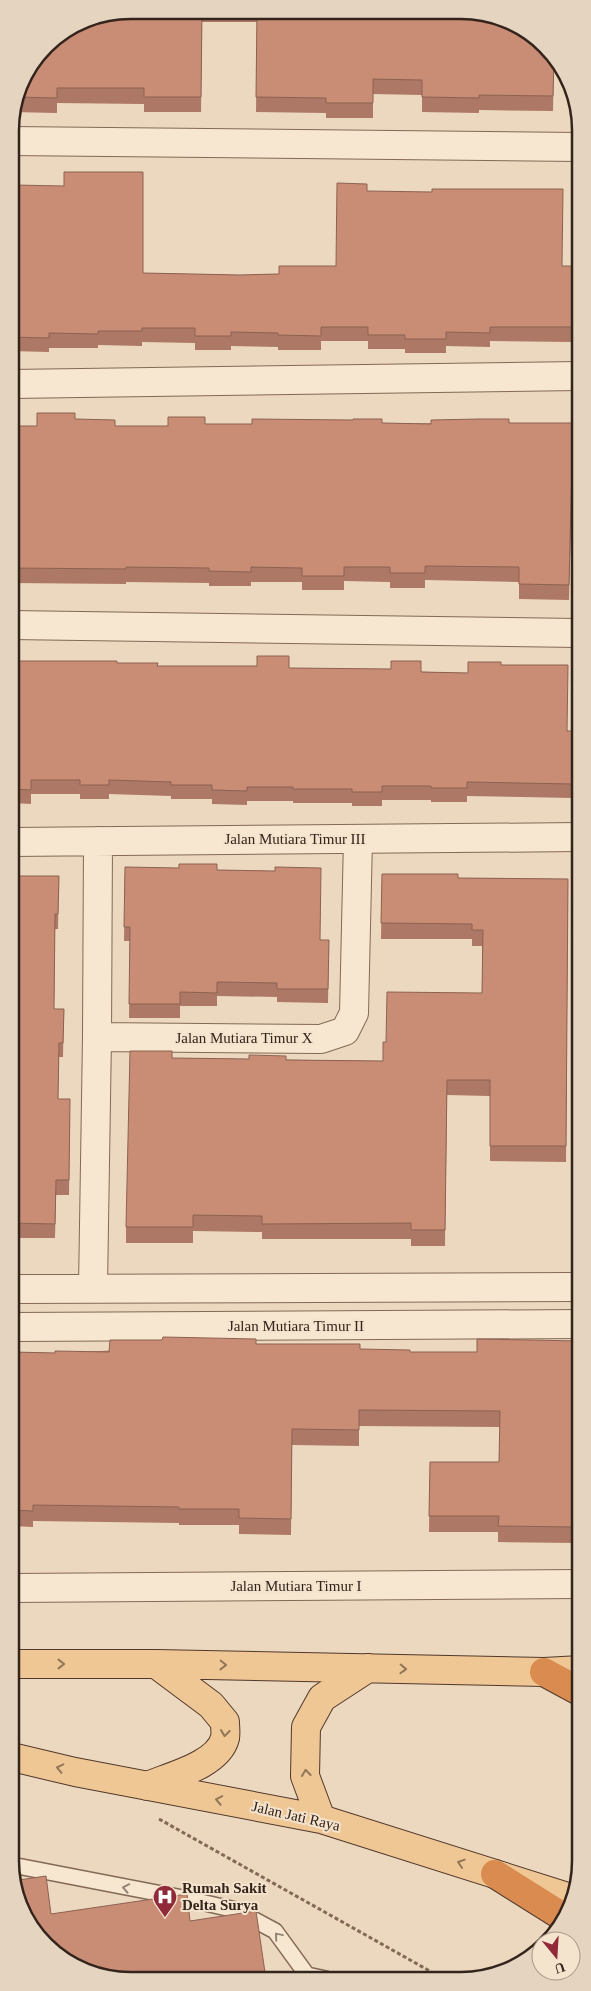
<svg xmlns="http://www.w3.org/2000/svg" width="591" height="1991" font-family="'Times New Roman',serif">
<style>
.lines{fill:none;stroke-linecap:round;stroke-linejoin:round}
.lane-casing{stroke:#836957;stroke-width:18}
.street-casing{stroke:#836957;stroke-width:30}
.primary-casing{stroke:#51382c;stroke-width:30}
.highway-casing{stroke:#51382c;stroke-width:30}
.path{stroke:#836957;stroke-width:3;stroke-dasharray:4 2.5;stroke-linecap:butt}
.lane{stroke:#f7e6d0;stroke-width:15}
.street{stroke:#f7e6d0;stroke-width:28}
.primary{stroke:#efc795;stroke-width:28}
.highway{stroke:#da8b4f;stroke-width:28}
.wall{fill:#ad7865}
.building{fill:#c98c75;stroke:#8d6252}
.oneway{stroke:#917658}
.oneway2{stroke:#958576}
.labels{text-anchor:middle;stroke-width:4;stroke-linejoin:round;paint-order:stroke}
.street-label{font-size:15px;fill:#33241c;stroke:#f4e3cd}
.poi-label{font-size:15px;font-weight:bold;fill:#33241c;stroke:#f4e3cd;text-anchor:start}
.rim{fill:none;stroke:#33241c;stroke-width:2.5}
</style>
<rect width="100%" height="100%" fill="#ecd8be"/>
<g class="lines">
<defs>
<path id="lane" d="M12,1865l171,33 53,12 39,21 32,44 19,4"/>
<path id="street" d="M10,141l569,6
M11,384l568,-8
M11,625l568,8
M11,842l569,-5
M97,1037l224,2 24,-8 9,-18 4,-174
M93,1288l4,-251 1,-196
M12,1289l568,-2
M12,1327l568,-3
M12,1588l568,-4"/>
<path id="primary" d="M12,1664h144l388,8 37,-2
M12,1757l63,15 246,47 253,80
M147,1786c24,-10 71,-21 78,-48 1,-5 0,-11 0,-16l-14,-17 -55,-41
M321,1819l-16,-43 1,-49 16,-29 46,-30"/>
<path id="highway" d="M544,1672l37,20
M495,1874l70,44"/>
</defs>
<use href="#lane" class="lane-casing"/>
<use href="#street" class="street-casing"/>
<use href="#primary" class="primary-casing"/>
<use href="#highway" class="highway-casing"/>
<path class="path" d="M159,1819l285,160"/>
<use href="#lane" class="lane"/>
<use href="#street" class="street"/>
<use href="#primary" class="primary"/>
<use href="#highway" class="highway"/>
</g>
<path class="wall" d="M129,10l356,2 69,48 -1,51 -74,-1v3l-57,-1v-17l-49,-1v24h-47v-5l-70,-1 1,-90h-55l-1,90h-57v-8l-87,-1v10l-45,-1 7,-29z
M10,179l4,6 129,88 97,2 39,-1 57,-8 31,-75 195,75h11l-1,76 -82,-1v6l-44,-1v7h-41v-4h-37v-8h-47v9h-43v-3l-47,-1v4h-36v-7l-53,-1v4l-44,-1v3h-49v4l-39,-1z
M75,419l40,7h53l37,-2h47l257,-1 64,15 -4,162 -50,-1v-17l-94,-2v8h-35v-6l-46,-1v9h-42v-8h-51v4h-42v-3l-83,-1v2l-115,-1v-157h26z
M11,661l106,2 40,3 132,2 179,5 33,-8 67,66h5v67l-106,-2v6h-36v-2h-49v6h-30v-3h-59v-2h-46v4l-35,-1v-5h-41v-3l-62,-2v5h-29v-5h-49v10l-20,-1z
M125,867l92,3 58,1 45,69h9l-1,63 -51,-1v-5l-60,-1v10h-37v12h-51l1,-77h-6z
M382,874l76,4 110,1 -2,283 -76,-1v-65l-43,-1 -2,151h-34v-7h-149v-7l-69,-1v12h-67v-16l46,-169 211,3 3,-19 96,-49v-47h-10v-7h-91z
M11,876h48l-1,53h-3l-1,80h10l-1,48h-4l-1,42 12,15 -1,81h-13l-1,43h-43z
M580,1341v90h-1l-2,112 -79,-1v-10h-69l1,-70h69l1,-35 -141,-1v20l-67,-1 -1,90 -52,-1v-9h-60v-2l-146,-2v6l-21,-1v-174l43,1 201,-9 154,8h67z"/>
<path class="building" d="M129,10h73l-1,87h-57v-9h-87v10l-41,-1 3,-14 26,-38 39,-26z
M257,11l228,1 61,33 8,14 -1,37 -74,-1v3l-57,-1v-17l-49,-1v24h-47v-5l-70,-1z
M64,172h79v101l97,2 39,-1v-8h57l1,-83 30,1v7l65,1v-3h131l-1,77h11l-1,61h-82v6l-44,-1v7h-41v-4h-37v-8h-47v9l-43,-1v-2l-47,-1v4h-36v-8h-53v3h-44v3l-49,-1v5l-39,-1v-158h4v6l50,1z
M37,413h38v6l40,1v6h53v-9h37v7h47v-5l101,1v-1h29v4l49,1v-4l48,-1h30v4h64l-4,162 -50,-1v-17l-94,-1v7h-35v-6h-46v9h-42v-8l-51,-1v5l-42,-1v-3l-83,-1v2l-115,-1v-142h26z
M257,656h32v12l102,1v-8h30v11l47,1v-11h33v3h67l-1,66h6v53l-106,-2v6h-36v-2h-49v6h-30v-3h-59v-2h-46v4l-35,-1v-5h-41v-3l-62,-2v5h-29v-5h-49v10l-20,-1v-128h106v2h41l-1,3h100z
M179,864h38v6l58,1v-4l46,1 -1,72h9l-1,49h-51v-6l-60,-1v11l-37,-1v12h-51l1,-77h-6l1,-60 54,1z
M382,874h76v4l110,1 -2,267h-76v-66h-43l-2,150h-34v-7l-149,1v-8l-69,-1v12h-67l4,-176h42v7l77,1v-4l37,1v4l97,1v-19h3l1,-50 95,1 1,-63h-11v-6l-91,-1z
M11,876h48l-1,38h-3l-1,95h10l-1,34h-4l-1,56h12l-1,81h-13l-1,44 -44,-1z
M163,1337l93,2v5h104v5l50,1v2h67v-13l103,2v73h-1l-2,113 -79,-1 1,-10h-70l1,-54h69l1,-51 -141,-1v20l-67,-1 -1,90 -52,-1v-9h-60v-2l-146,-2v6l-21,-1v-158l43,1v-2l54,1 1,-12h52z
M46,1876l5,38 136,-20 3,27 66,-10 10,68h-160l-61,-33 -33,-61v-4z
M386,1974l1,5h-30z"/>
<defs><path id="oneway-chevron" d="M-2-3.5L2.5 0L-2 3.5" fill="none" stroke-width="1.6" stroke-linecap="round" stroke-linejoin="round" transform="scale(1.25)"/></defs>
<g class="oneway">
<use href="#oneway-chevron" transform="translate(61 1664)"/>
<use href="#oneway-chevron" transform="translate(223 1665) rotate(1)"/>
<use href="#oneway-chevron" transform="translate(403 1669) rotate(2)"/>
<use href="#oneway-chevron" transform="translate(225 1733) rotate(96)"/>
<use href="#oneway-chevron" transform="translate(60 1768) rotate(-167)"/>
<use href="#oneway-chevron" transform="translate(306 1773) rotate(-96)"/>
<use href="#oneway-chevron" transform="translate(219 1800) rotate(-169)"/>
<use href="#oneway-chevron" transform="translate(461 1863) rotate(-162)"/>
</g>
<g class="oneway2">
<use href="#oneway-chevron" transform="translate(126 1888) rotate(-169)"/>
<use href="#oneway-chevron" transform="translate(278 1936) rotate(-130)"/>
</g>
<defs>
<symbol id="hospital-pin" viewBox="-11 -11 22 30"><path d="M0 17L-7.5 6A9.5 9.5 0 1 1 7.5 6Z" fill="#902a38" stroke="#f4e3cd"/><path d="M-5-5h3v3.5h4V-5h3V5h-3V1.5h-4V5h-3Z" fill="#fff"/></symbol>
</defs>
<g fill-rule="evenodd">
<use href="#hospital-pin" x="151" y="1883" width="28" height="38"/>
</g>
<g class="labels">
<g class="street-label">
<text x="295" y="844">Jalan Mutiara Timur III</text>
<text x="244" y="1043">Jalan Mutiara Timur X</text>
<text x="296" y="1331">Jalan Mutiara Timur II</text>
<text x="296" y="1591">Jalan Mutiara Timur I</text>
<text transform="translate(296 1816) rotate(13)" y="5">Jalan Jati Raya</text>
</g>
<g class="poi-label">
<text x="182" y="1893">Rumah Sakit<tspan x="182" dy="17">Delta Surya</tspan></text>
</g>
</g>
<path d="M0 0H591V1991H0ZM130 19H461A111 111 0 0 1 572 130V1861A111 111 0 0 1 461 1972H130A111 111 0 0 1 19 1861V130A111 111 0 0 1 130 19Z" fill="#e5d4bf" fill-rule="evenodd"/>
<path class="rim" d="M130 19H461A111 111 0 0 1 572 130V1861A111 111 0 0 1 461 1972H130A111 111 0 0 1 19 1861V130A111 111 0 0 1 130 19Z"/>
<g transform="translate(556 1956) rotate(162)"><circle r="24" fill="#f4e3cd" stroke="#a79786"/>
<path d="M0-4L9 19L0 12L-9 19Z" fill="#902a38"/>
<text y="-8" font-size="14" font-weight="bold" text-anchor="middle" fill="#33241c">U</text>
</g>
</svg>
